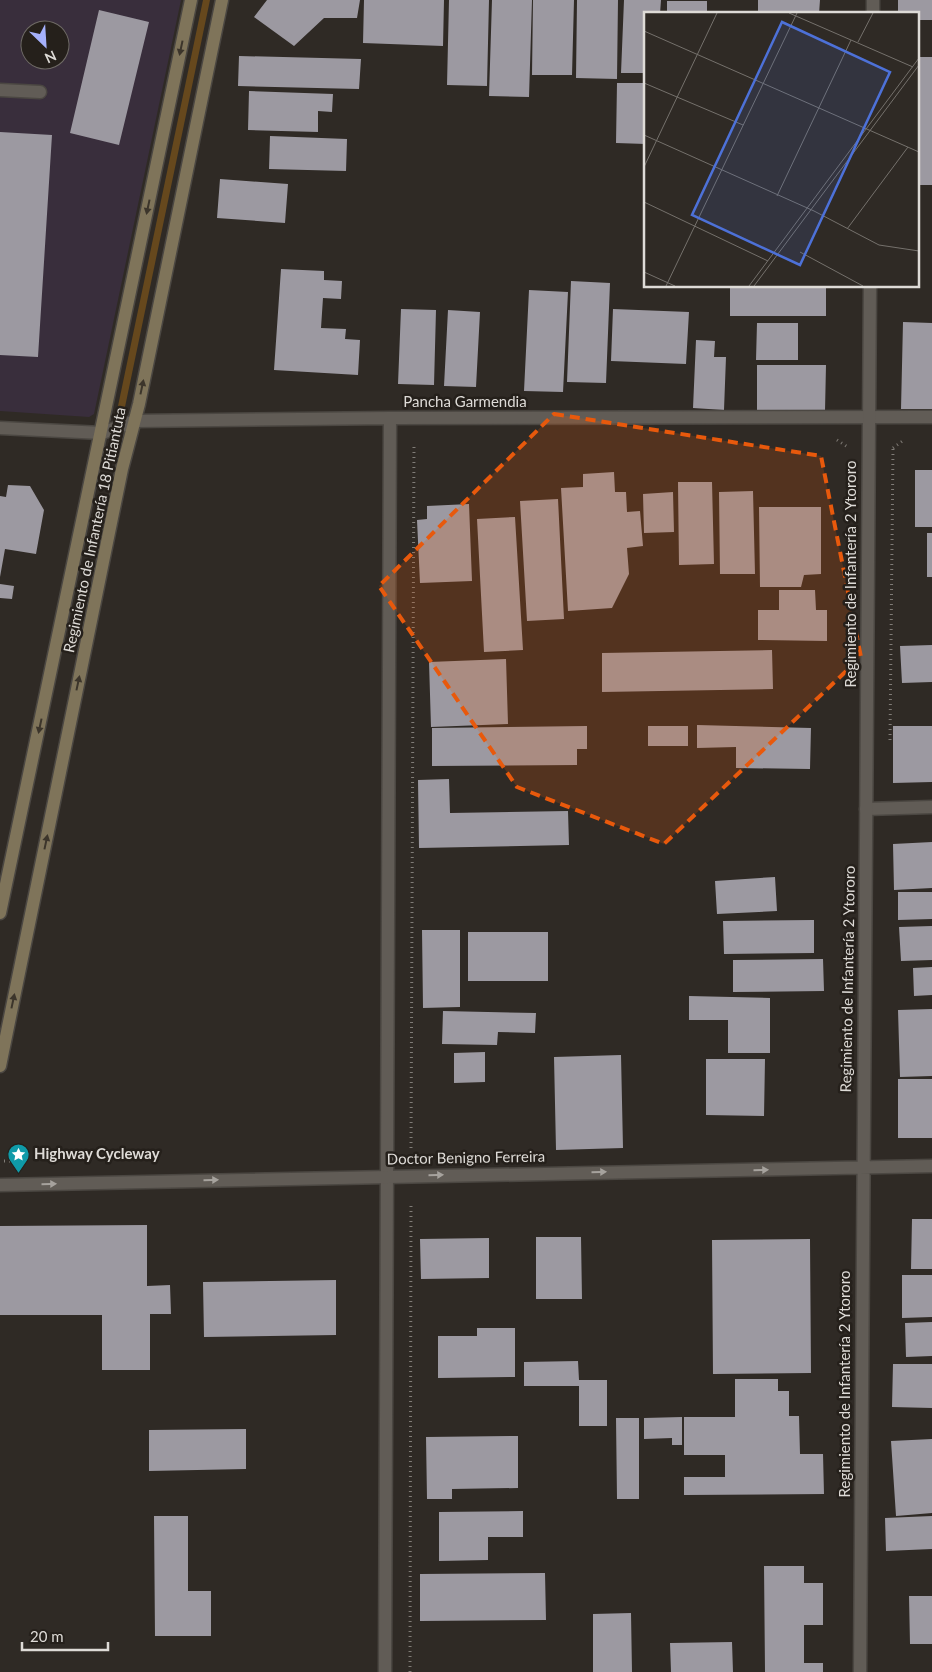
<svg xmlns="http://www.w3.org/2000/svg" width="932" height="1672" font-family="Lato,sans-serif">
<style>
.commercial{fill:#392e3c;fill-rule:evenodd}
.green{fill:#66481d}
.building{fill:#9c99a1}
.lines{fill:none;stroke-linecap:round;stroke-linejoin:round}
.service-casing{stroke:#4b4742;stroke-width:15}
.minor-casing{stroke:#4b4742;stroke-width:15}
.tertiary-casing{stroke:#4b4742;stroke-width:15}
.secondary-casing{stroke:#4b4742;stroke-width:15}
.path{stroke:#807c77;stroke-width:3;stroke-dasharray:1 4;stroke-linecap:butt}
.service{stroke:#615c56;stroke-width:12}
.minor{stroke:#615c56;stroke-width:12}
.tertiary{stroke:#615c56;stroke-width:12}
.secondary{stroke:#7f745a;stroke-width:12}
.oneway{fill:#3c352b}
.oneway2{fill:#a6a29d}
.marked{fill:#e8590c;fill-opacity:0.2;stroke:#e8590c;stroke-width:4;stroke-dasharray:10 6;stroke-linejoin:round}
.labels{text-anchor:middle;stroke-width:5;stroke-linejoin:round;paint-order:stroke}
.street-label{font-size:15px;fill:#dedbd7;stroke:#25201b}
.poi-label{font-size:15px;font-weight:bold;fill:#dedbd7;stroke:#25201b;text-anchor:start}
.inset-road{fill:none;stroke:#75716c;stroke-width:1}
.view{fill:#4d71d8;fill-opacity:0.15;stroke:#4d71d8;stroke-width:2.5}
.inset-edge{fill:none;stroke:#dedbd7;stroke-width:2.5}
</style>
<rect width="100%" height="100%" fill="#2f2a25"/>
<path class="commercial" d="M0,0h181l-87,414 -5,3 -89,-6zM30,30h30v30h-30z"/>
<path class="green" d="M203,0h7l-90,431 -7,-1z"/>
<path class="building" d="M267,0h93l-3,18h-33l-30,28 -40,-29z
M364,0h80l-1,46 -80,-3z
M449,0h40l-2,86 -40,-1z
M492,0h40l-3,97 -40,-1z
M533,0h41l-2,75h-40z
M577,0h41l-1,79 -41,-1z
M624,0h37l-1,14h-14v59h-25z
M758,0h62l-1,14 -61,-2z
M898,0h34v20h-14v-6h-20z
M667,1h40v13h-40z
M99,10l50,12 -30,123 -49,-12z
M239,56l122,3 -2,30 -121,-3z
M918,57h14v128h-14z
M617,83h29v61l-30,-1z
M249,91l84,3 -1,18 -14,-1v21l-70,-2z
M0,132l52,3 -14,222 -38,-2z
M270,136l77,3 -1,32 -77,-2z
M220,179l68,5 -3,39 -68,-5z
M281,269l43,2v9l18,1 -1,18 -18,-1 -2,30 25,1 -1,10 15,1 -2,35 -84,-5z
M571,281l39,2 -4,100 -39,-1z
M730,286h96v30h-96z
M529,290l39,2 -5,100 -39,-1z
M401,309l35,1 -2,75 -36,-1z
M613,309l76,3 -3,52 -75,-3z
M448,310l32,2 -4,75 -32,-1z
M903,322l29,1v86h-31z
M757,323h41v37h-42z
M696,340l19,1 -1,16h12l-2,53 -31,-2z
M757,365h69l-1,46h-68z
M915,470h17v57h-17z
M614,472l1,20h11l1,20 13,-1 3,35 -16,2 2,26 -17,34 -44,3 -7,-123 22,-1v-13z
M678,482h34l2,82 -35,1z
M8,485l22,1 14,24 -8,44 -31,-5 -5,28v-81l6,1z
M753,491l2,83h-35l-1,-82z
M673,492l1,40 -30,1 -1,-39z
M558,499l6,120 -37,2 -7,-120z
M469,504l3,77 -52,2 -3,-63 10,-1v-13z
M759,507h62v67l-17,1 -3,12h-41z
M515,517l8,133 -39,2 -7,-133z
M927,533h5v44h-5z
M0,584l14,2 -2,13 -12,-1z
M779,590h36l1,20h11v31l-69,-1v-30h21z
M932,645v37l-30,1 -2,-37z
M772,650l1,39 -171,3v-39z
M506,659l2,65 -77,3 -2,-65z
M697,725l114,3 -1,41 -74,-1v-21l-39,1z
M587,726v23h-10v16l-145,1v-38z
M648,726h40v20h-40z
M893,726h39v56l-39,1z
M449,779l1,34 118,-2 1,34 -150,3 -1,-68z
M932,842v46l-38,2 -1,-46z
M775,877l2,34 -60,3 -2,-33z
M898,892h34v27l-34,1z
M814,920v33l-90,1 -1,-33z
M932,926v34l-31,1 -2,-34z
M422,930h38v77l-37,1z
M468,932h80v49h-80z
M823,959l1,32 -91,1v-32z
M932,967v28l-18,1 -1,-28z
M689,996l81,2v55h-42v-33h-39z
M932,1009v67l-32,1 -2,-67z
M443,1011l93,2 -1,20 -37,-1 -1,13 -55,-1z
M485,1052v30l-31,1v-30z
M621,1055l2,93 -67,2 -2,-93z
M706,1059h59l-1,57 -58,-1z
M898,1079h34v59h-34z
M912,1219h20v50h-21z
M147,1225v61l23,-1 1,29h-21v56h-48v-55h-102v-89z
M536,1237h45l1,62h-46z
M489,1238v40l-68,1 -1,-40z
M810,1239l1,134 -98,1 -1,-134z
M902,1275h30v42l-30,1z
M336,1280v55l-132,2 -1,-55z
M932,1322v34l-26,1 -1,-34z
M477,1328h38v49l-77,1v-42h39z
M578,1361l1,19h28v46h-28v-40h-55v-24z
M893,1364h39v44l-40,-1z
M735,1379h43v12h11v25h10l1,38h23l1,40 -140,1v-18h41v-22h-41v-38h51z
M682,1417v28h-10v-7l-28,1v-21z
M616,1418h23v81h-22z
M246,1429v40l-97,2v-41z
M518,1436v52l-66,1v10h-25l-1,-62z
M932,1439v74l-36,3 -5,-75z
M523,1511v26h-35v23l-49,1v-49z
M154,1516h34v75h23v45h-56z
M932,1516v33l-46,2 -1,-33z
M764,1566h40v17h19v42h-19v38h19v9h-58z
M545,1573l1,47 -126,1v-47z
M909,1596h23v48h-22z
M631,1613l1,59h-39v-58z
M732,1642l1,30h-62l-1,-29z"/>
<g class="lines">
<defs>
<path id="service" d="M0,90l40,2"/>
<path id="minor" d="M0,428l102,5 33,-12 255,-3 542,-1
M866,809l66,-2
M385,1672l5,-1254"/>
<path id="tertiary" d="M873,14v-14
M0,1185l932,-19
M860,1672l10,-1386"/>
<path id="secondary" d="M0,913l191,-913
M0,1066l122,-597 17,-65 83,-404"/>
</defs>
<use href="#service" class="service-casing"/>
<use href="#minor" class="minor-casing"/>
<use href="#tertiary" class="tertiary-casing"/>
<use href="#secondary" class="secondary-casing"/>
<path class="path" d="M837,440l12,8
M893,448l11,-8
M890,740l3,-292
M411,1148l3,-704
M4,1161h7
M410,1672l1,-468"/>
<use href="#service" class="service"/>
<use href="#minor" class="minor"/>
<use href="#tertiary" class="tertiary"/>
<use href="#secondary" class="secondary"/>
</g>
<defs><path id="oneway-solid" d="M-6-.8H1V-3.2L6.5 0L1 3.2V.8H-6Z" transform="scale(1.25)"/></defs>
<g class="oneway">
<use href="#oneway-solid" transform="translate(181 48) rotate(102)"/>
<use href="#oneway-solid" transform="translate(148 207) rotate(102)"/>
<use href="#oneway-solid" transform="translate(142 387) rotate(-78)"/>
<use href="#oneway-solid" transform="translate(78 683) rotate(-78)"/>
<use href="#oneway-solid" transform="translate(40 726) rotate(102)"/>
<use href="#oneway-solid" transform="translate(46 842) rotate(-78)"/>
<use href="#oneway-solid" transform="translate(13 1001) rotate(-78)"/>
</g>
<g class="oneway2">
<use href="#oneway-solid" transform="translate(761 1170) rotate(-1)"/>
<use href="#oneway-solid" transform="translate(599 1172) rotate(-1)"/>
<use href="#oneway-solid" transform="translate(436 1175) rotate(-1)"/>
<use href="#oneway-solid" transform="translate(211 1180) rotate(-1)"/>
<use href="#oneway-solid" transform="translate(49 1184) rotate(-1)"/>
</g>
<path class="marked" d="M554,414l267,42 40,201 -197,187 -147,-57 -138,-201z"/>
<defs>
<symbol id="sight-pin" viewBox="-11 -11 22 30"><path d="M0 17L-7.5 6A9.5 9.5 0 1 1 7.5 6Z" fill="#0f9aa8" stroke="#25201b"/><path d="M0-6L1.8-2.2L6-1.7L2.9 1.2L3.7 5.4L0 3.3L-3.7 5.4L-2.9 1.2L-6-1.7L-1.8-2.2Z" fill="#fff"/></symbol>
</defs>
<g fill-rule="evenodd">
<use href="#sight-pin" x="6" y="1142" width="25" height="34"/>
</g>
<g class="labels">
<g class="street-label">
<text x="465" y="407">Pancha Garmendia</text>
<text transform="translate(95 530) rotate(-78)" y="5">Regimiento de Infantería 18 Pitiantuta</text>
<text transform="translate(851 574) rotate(-90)" y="5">Regimiento de Infantería 2 Ytororo</text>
<text transform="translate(848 979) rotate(-89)" y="5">Regimiento de Infantería 2 Ytororo</text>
<text transform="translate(466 1158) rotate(-1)" y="5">Doctor Benigno Ferreira</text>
<text transform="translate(845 1384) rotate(-90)" y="5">Regimiento de Infantería 2 Ytororo</text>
</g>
<g class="poi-label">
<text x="34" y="1159">Highway Cycleway</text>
</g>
</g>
<g transform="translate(644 12)">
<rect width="275" height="275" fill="#2f2a25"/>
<path class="inset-road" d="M145,1l124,54M0,19l275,121M214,30l15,-29M0,71l99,42M0,123l170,76 65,34 40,6M0,155l73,-154M133,184l74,-156M0,190l124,59M203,217l61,-82M156,240l63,34M0,260l31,14M22,274l131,-273M105,274l170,-228M110,274l165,-221"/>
<path class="view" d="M138,10l108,50 -90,193 -108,-50z"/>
<rect width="275" height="275" class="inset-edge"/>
</g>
<g transform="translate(45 45) rotate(155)"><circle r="24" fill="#25201b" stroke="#6f6b66"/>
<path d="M0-4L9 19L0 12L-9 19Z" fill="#a5b1fc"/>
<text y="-8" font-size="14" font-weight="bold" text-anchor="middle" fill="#dedbd7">N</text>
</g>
<path d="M22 1642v8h86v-8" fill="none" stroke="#dedbd7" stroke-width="2.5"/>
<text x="30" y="1642" font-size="15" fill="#dedbd7" stroke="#25201b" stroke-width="4" paint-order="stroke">20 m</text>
</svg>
